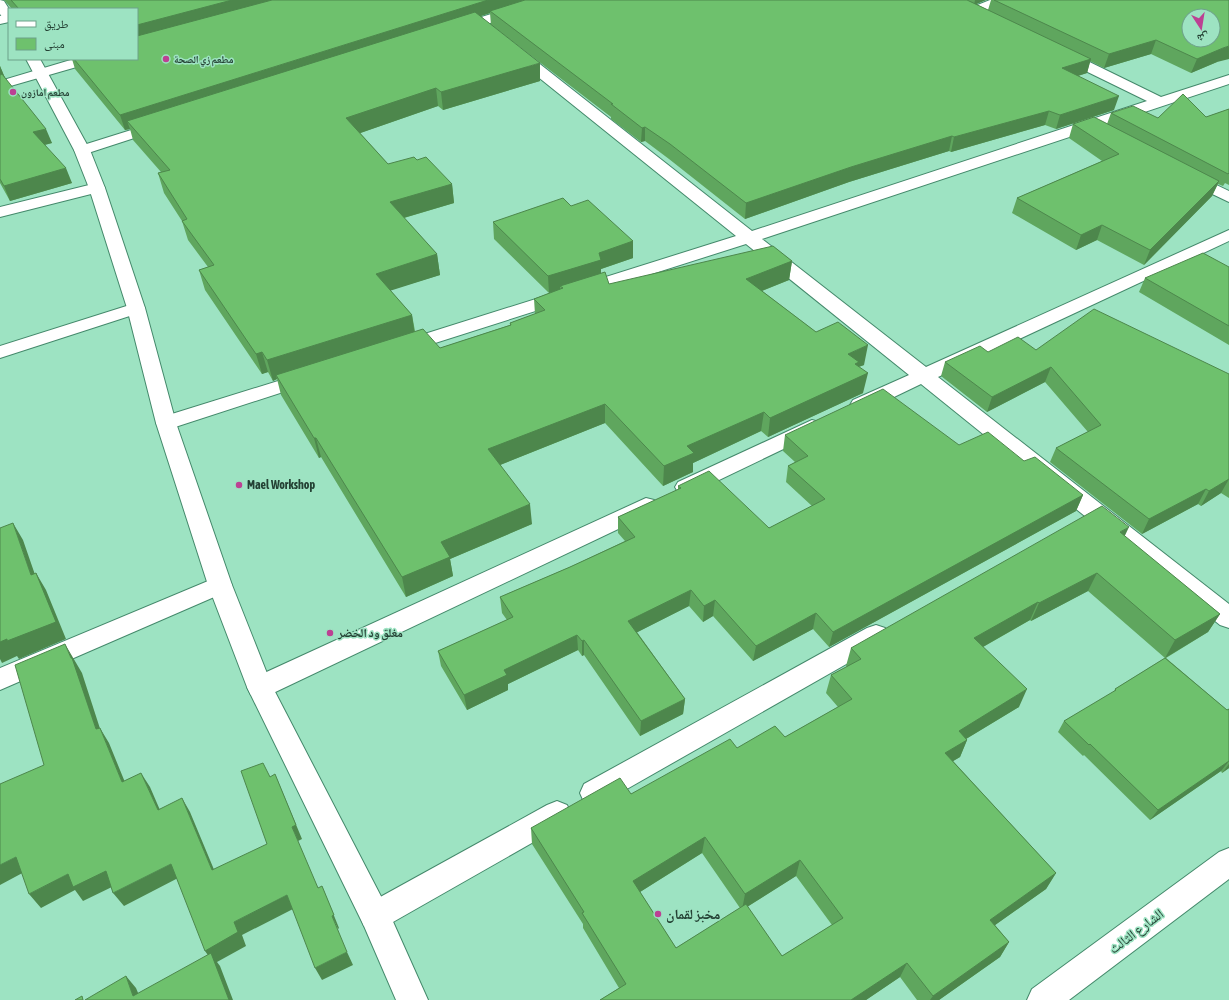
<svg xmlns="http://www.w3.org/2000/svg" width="1229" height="1000" font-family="'Asap Condensed','Noto Naskh Arabic',sans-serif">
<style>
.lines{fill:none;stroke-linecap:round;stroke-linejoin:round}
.street-casing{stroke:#44896b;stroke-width:2}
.secondary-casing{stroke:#44896b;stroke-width:2}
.street{fill:#fff;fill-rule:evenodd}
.secondary{fill:#fff;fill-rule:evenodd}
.wall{fill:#5fa65e;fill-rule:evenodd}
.shaded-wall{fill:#4d874c}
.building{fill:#6ec16d;stroke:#4d874c;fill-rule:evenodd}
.poi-dot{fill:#bc4193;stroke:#9de3c2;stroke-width:1.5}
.labels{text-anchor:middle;stroke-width:3;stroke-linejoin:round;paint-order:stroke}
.far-poi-label{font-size:10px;font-weight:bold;fill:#244134;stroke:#9de3c2;text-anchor:start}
.poi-label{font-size:12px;font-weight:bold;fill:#244134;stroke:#9de3c2;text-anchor:start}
.near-poi-label{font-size:14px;font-weight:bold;fill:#244134;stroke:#9de3c2;text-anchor:start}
.near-street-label{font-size:14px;fill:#244134;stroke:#9de3c2}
</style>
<rect width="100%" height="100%" fill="#9de3c2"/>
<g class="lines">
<defs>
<path id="street" d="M537,0h19l-2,3 -92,29h-10l-1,-3 1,-3z
M990,0h17l-2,3 -27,11h-8l-2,-3 2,-3z
M9,14v8l-9,2v-8z
M517,49l5,1 230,181 395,-130 -90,-44 -2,-3 2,-3h10l94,46 68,-22v9l-467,155 164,128 303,-137v11l-291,136 291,227v24l-9,-3 -299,-241 -54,26 -7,2 -7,-2 -3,-5 3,-5 56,-25 -163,-131 -336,107 -7,2 -7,-2 -3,-4 3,-4 340,-107 -224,-180 -2,-3 2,-3z
M74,59h22l-2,3 -94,27v-8z
M160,121l5,1 2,3 -2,3 -83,27 -5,-2 -3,-3 3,-3z
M1189,172l40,19v11l-46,-22 -2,-3 2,-3z
M97,183l6,2 2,3 -2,3 -103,26v-10z
M136,303l6,1 3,4 -3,4 -142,46v-12z
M307,372l7,2 3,4 -3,4 -148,48 -7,-2 -3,-5 3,-5z
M812,420l7,2 3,5 -3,5 -125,60 -8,3 -8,-3 -3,-5 3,-5z
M646,498l8,2 3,6 -3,6 -385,183 -9,3 -9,-3 -4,-8 4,-8z
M220,576l8,3 4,6 -4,6 -228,99v-22z
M876,625l9,3 3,7 -3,7 -281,160 -10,3 -10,-3 -4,-9 4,-9 283,-156z
M557,801l10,4 4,9 -4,9 -181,103 -11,5 -11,-5 -4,-10 4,-10 183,-101z
M1229,848v31l-160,121h-42l5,-11 187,-137z"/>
<path id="secondary" d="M0,0l4,1 5,8v13l-4,-1 -5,-7z
M26,59h14l50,91 15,38 40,120 31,115 56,162 40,101 114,220 42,94h-32l-32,-74 -117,-239 -39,-102 -52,-162 -29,-115 -38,-120 -15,-38z"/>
</defs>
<use href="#street" class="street-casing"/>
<use href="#secondary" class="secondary-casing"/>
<use href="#street" class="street"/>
<use href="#secondary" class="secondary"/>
</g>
<path class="wall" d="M4,0h982l-10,4 12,6 3,-10h238l-12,62 -26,11 -40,-19 -47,14 -14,-7 -3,12 -9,3 36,34 -58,19 -11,-4 -94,27 -2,-1 -100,31 -104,37 -76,-60 -24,-18 -4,1 -30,-23v-2l-120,-92 -1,-12 -9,3 59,65 -97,29 -5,-4 -78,27 28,31 29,-4 35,24 2,19 -50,15 33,36 3,21 -50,15 22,25 3,16 25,17 70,-23v-2l25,-9 -1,-15 15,-6 -55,-54 -1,-17 78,-16 62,35v17l-32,11v4l8,11 183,-23 -3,19 -27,11 54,41 48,33 -5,2 4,26 -95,44 -7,-6 -68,32v9l-30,14 -58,-63 -105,42 32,59 -82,35 3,17 -47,21 -85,-140 -2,1 -38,-63 -4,-16 -4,2 -5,-9 -6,2 -57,-84 -6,-20 9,-3 -20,-27 -6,-19 -18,-28 -6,-20 3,-1 -28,-32 -3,-11 -5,1 -50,-61 -3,-10h65v-50h-125z
M0,66l5,12 47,65 -7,2 27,38 -62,18 -10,-18z
M1229,109v76l-4,-2 -2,3 -5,-2 -6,12 -68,69 -47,-25 -21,10 -64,-37 5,-15 85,-37 -33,-23 4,-14h34l4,-11 47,5 48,-1z
M1229,267v78l-90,-53 6,-14z
M1036,350l193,24v124l-8,-5 -20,13 -3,-2 -56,30 -92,-72 6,-14 32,-16 -43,-50 -58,30 -46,-36 4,-14 43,-10z
M785,435l174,10 65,16 59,34 -7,16 -247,136 -16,-18 -60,32 -40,-45 -10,6 -14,-16 -52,26 48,67 -2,15 -43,22 -56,-81 -2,1 -4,-6 -70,34v6l-41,20 -26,-44 -3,-15 69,-31 -5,-7 -2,-16 70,-30 55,-26 -7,-8v-16l60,-27v-4l91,42 43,-22 -26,-24 2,-16 7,-4 -12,-11z
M1124,536l96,78 -12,18 -42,26 61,52 2,-1v59l-7,5 -1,-2 -71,49 -66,-65 -1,1 -25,-24 6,-11 50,-29 1,-3 50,-31 -77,-67 -57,30 -1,-1 -47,27 36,60 -53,32 1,1 -7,17 -7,4 103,112 -10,16 -51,36 14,17 -9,15 -61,43h-22l-17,-23 -34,23h-266l19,-12 -36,-60v-4l-51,-80 -1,-16 100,-34 106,-46 48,-11 53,-30 -12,-14 5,-18 16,-8 -1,-1 5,-18zM702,853l38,55 -64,40 -36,-56zM796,876l36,49 -50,31 -35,-49z"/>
<path class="shaded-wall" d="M232,0h53l-148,40v-15z
M488,0h44l-42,11v2l-357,115 -6,-7 3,8 -5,1 -5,-15z
M975,0h11l-12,5z
M1156,40l-5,14 -47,14 5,-14z
M1229,46v13l-12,3 -26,11 6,-14 26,-11z
M1091,59l-4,14 -29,9 4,-14z
M540,63v18l-97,29 -2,-18z
M0,66l5,12 -5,2z
M436,88l2,18 -89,31 -3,-19z
M1119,96l-5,14 -58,19 4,-14z
M1049,111l-4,14 -94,27 3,-15z
M645,127v14l-4,1 1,-14z
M46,129l6,14 -13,3 -6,-14z
M952,136l-3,15 -100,31 -104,37 1,-16 105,-36z
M66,168l6,15 -62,18 -6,-15z
M1219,181l-7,15 -68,69 6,-15z
M452,184l2,19 -61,18 -3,-19z
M1102,225l-5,15 -21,10 5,-15z
M633,241v17l-32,11v8l-38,11 -3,-2v4l-11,3 -1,-17 51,-23z
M437,254l3,21 -60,19 -4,-20z
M792,261l-3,19 -45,18 2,-19z
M412,315l3,21 -139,39 1,4 -4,2 -6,-21z
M868,345l-4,20 -6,2 10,6 -5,20 -95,44 2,-19 78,-64z
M262,352l6,20 -6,2 -6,-20z
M1051,367l-6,15 -58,30 5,-15z
M605,404v19l-115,46 -2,-20z
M764,412l-3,19 -68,32v9l-30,14 1,-20 23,-20z
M314,438h2l5,19 -2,1z
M1229,479l-8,14 -20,13 8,-15z
M1206,489l-8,15 -56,30 7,-15z
M1083,495l-7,16 -247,136 4,-15z
M530,504l2,20 -82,35 3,17 -47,21 -4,-20 39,-35z
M13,523l10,17 18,52 -10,-17z
M1129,527l-9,19v-14z
M36,573l10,17 20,49 -47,20 -2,-3 -15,7 -2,-4v-17z
M1097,573l-9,18 -57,30 8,-18z
M691,590l-2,16 -61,31v-16z
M715,600l-2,16 -10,6 1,-16z
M1038,602l-8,18 -63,36 7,-18z
M816,613l-3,16 -60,32 3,-15z
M1220,614l-12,18 -43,26 10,-18z
M577,635l1,15 -70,34v6l-41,20 -3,-15 40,-25z
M584,640v15l-2,1v-15z
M65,644l17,29 23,71 -9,-15 -25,-71z
M1027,689l-8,18 -68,41 8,-17z
M685,699l-2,15 -43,22 1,-15z
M100,728l9,15 22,54 -9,-15z
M967,740l-7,17 -22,13 7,-17z
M1229,761l-8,10 -71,49 8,-10z
M1229,764v4l-7,5z
M141,773l9,14 16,37 -8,-14z
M275,774l27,65 -4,2 -6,-14z
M182,798l8,14 30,72 -8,-14z
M705,837l-3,16 -70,44 1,-16z
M16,857l12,13 -28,15v-20z
M800,860l-4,16 -54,34 3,-16z
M171,864l9,13 -56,29 -11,-13z
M106,871l10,14 -33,16 -8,-11 -34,18 -12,-14 39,-20z
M1056,873l-10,16 -65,46 9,-15z
M322,886l17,42 -1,1 -6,-13z
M287,895l6,14 -51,26 4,11 -29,16 3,4 13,34h-4l-15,-36 -9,-13 29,-29z
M1009,942l-9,15 -61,43h-9l3,-4z
M347,952l6,13 -31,15 -7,-12z
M907,963l-7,14 -34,23h-15z
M126,976l10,12 5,12 -8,-4z"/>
<path class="building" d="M11,0h221l-95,25v-16h-118z
M272,0h216l-368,115 -46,-56h63v-23z
M525,0h442l124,59 -29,9 57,28 -59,19 -11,-4 -95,26 -2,-1 -101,31 -105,36 -76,-59 -25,-17 -3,1 -31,-24h2l-123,-93z
M994,0h235v46l-6,2 -26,11 -41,-19 -47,14zM1189,16h24v24h-24z
M475,12l65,51 -99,29 -5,-4 -90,30 42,46 26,-7 3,3 9,-3 26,27 -62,18 47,52 -61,20 36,41 -145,45 -5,-8 -6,2 -57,-84 15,-5 -32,-44 5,-2 -29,-46 12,-3 -43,-49z
M2,74l44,55 -13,3 33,36 -62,18 -4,-7v-104z
M1183,94l23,23 23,-8v64l-1,1 -117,-61 22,-7 25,12z
M1094,117l125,64 -69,69 -48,-25 -21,10 -64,-37 102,-44 -46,-30z
M563,198l8,8 17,-6 45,41 -34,12 2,7 -53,16 -55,-54z
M773,246l19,15 -46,18 70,53 22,-10 30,23 -20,9 11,8 -4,2 13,9 -98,45 -6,-6 -77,34 7,7 -30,13 -59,-62 -117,45 42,55 -89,38 9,15 -48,20 -86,-139h-2l-38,-63 147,-46 17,19 71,-23 -1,-2 35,-13 -11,-11 29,-11 -3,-2 45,-14 4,12z
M1203,253l26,14v59l-84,-48z
M1094,309l135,65v105l-20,12 -3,-2 -57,30 -93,-71 45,-23 -50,-58 -59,30 -47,-35 35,-16 8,6 30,-15 18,13z
M883,389l76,56 29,-13 36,29 11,-4 48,38 -250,137 -17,-19 -60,33 -41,-46 -11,6 -13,-16 -63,31 57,78 -44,22 -57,-81 -2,1 -5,-6 -73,35 3,5 -43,20 -26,-44 75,-34 -13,-20 70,-30 65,-30 -17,-20 63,-29 -3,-2 31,-15 60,57 56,-29 -37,-33 20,-10 -23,-21z
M1102,506l27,21 -9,5 100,82 -45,26 -78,-67 -58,30 -1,-1 -64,36 53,51 -68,42 8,9 -22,13 111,120 -66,47 19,22 -76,54 -26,-33 -56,37h-251l26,-16 -44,-71 2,-1 -53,-84 89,-50 11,16 99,-55 7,9 38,-22 10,11 67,-38 -21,-24 30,-16 -10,-11zM705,837l40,57 55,-34 43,58 -61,38 -36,-52 -70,44 -43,-67z
M13,523l18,52 5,-2 20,49 -49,19v-2l-7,3v-114z
M65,644l6,14h1l24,71 4,-1 22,54 19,-9 17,37 24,-12 30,72 55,-26 -26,-73 22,-8 7,14 5,-3 21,51 -4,2 26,61 4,-2 12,29 -2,1 15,36 -32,16 -28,-73 -53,27 4,10 -33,19 -34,-87 -58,29 -7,-22 -33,16 -5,-13 -39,20 -13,-37 -16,8v-81l44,-19 -29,-100z
M1165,658l62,52 2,-1v52l-71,49 -68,-66 -1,1 -25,-24 52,-31 -1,-1z
M211,953l18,47h-144l41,-24 7,20z
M82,996l1,4h-8z"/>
<g class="poi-dot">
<circle cx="166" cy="59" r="4"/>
<circle cx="13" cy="92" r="4"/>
<circle cx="239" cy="485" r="4"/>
<circle cx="330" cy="633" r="4"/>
<circle cx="658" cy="914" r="4"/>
</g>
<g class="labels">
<g class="far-poi-label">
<text x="174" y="63">مطعم زي الصحة</text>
<text x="21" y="96">مطعم امازون</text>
</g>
<g class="poi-label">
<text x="247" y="489">Mael Workshop</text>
<text x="338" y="637">مغلق ود الخضر</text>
</g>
<g class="near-poi-label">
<text x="666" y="919">مخبز لقمان</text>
</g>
<g class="near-street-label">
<text transform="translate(1136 931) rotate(-37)" y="5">الشارع الثالث</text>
</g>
</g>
<rect x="8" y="8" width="130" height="52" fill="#9de3c2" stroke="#6da289"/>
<rect x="16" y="21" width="20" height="6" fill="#ffffff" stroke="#6da289"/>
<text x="44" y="28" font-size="12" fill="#244134">طريق</text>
<rect x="16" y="38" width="20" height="12" fill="#6ec16d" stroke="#6da289"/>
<text x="44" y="48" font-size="12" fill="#244134">مبنى</text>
<g transform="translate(1201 28) rotate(168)"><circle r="19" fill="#9de3c2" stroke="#6da289"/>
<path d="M0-3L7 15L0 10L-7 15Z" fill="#bc4193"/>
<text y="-6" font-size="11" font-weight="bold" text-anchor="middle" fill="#244134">ش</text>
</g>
</svg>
